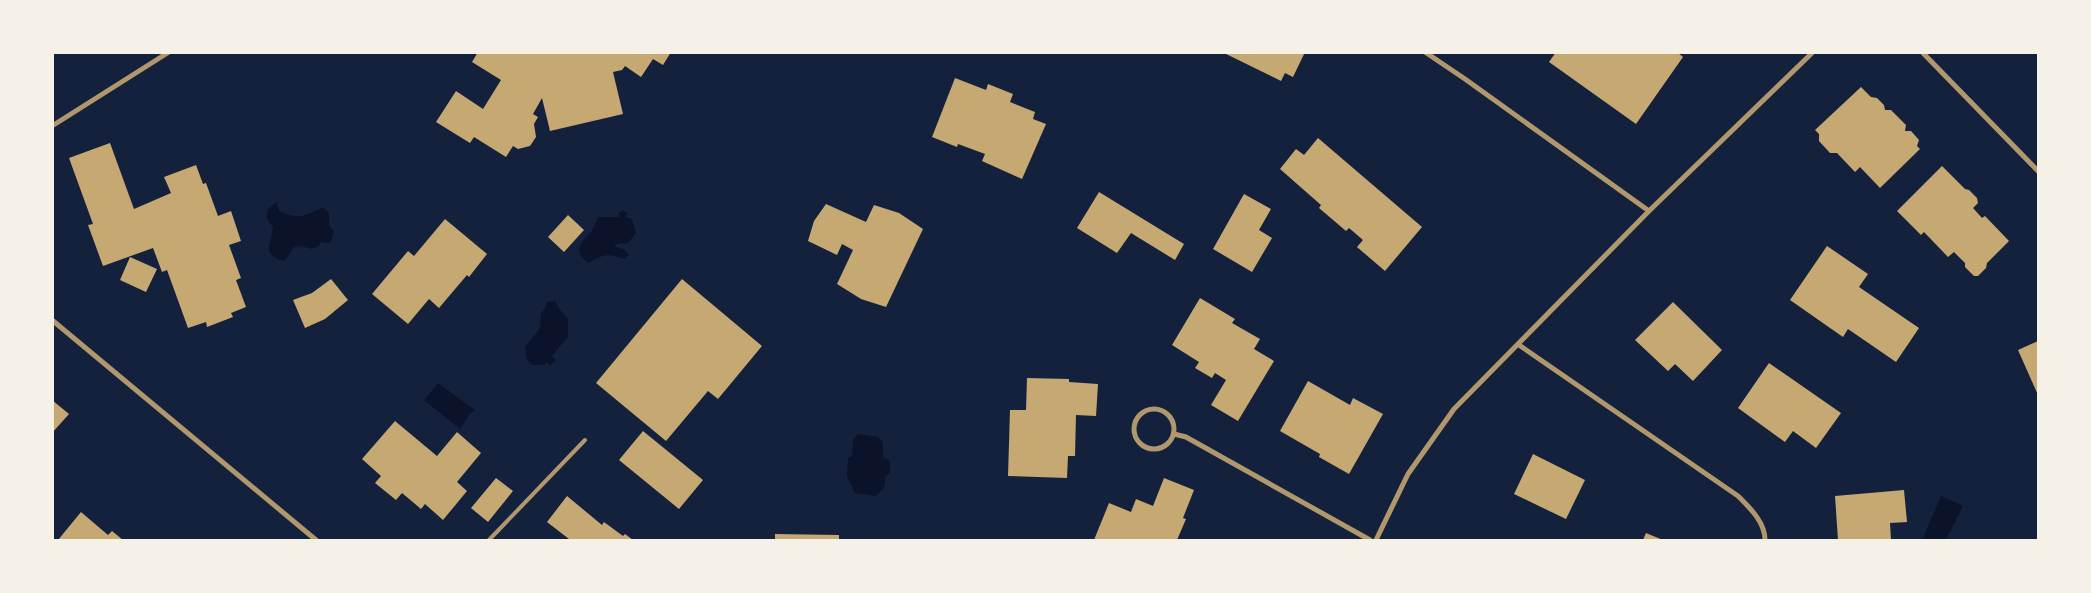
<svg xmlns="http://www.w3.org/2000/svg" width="2091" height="593" font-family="'PT Sans',sans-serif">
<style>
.water{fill:#0b132b}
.building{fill:#c6a872}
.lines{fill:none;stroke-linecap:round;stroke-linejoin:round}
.service{stroke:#b1986c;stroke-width:4}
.minor{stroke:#b1986c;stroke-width:5}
</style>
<rect width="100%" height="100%" fill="#14213d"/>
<path class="water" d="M277,202l2,9c18,9 27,5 44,-4l6,6v13l5,5 -2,9 -4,3 -8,-1 -1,4 -7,3 -11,-3 -7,1 -8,12 -3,2c-22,-7 -12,-16 -10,-34 -9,-10 -9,-18 4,-25z
M623,210l4,3 -2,4 7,2 4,14 -8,10 -11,1 -3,2 11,4 4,5 -5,4c-14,-6 -22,-5 -35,4 -17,-11 -9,-20 2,-31 3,-4 5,-10 7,-15h21l-1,-4z
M555,301l5,9 8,8v19l-16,19 4,4 -6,6 -3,-4 -3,3h-12l-5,-6 -2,-12 15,-19 1,-14 5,-7v-5z
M438,383l37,27 -6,5 -9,14 -36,-29z
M858,434l20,3 5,5v16l5,1 2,3v12l-4,1 -2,13 -8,8 -21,-3 -8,-17 1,-18 4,-2 1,-16z
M1941,496l22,10 -17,34h-19l-4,-2z"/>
<path class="building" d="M478,52h56l3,2 7,-2h127l-8,13 -10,-6 -12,18 -16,-11 -3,4 -9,2 10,42 -73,17 -8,-33 -9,16 5,3 -4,7 2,13 -6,9 -12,3 -5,-3 -7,11 -32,-20 -4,6 -34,-21 20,-31 27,18 18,-29 -29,-18z
M1222,52h83l-12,25 -8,-4 -4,8z
M1556,52h121l6,5 -47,67 -87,-62z
M955,78l31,12 2,-6 25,10 -3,8 25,10 -2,7 13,5 -24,55 -40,-18 3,-7 -27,-10 -1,3 -25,-10z
M1861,87l10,10 6,1 7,7 1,5h6l15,15 -1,6h6l8,9 -2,6 3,3 -40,39 -20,-21 -5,5 -18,-19h-7l-11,-12v-7l-4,-4z
M1318,138l104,89 -37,44 -28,-24 6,-7 -14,-12 -3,3 -27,-23 2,-3 -41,-36 16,-20 8,6z
M110,143l24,66 37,-16 -7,-16 32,-12 7,19 3,-1 12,33 13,-5 10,30 -12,4 12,33 -5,2 10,27 -15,6 2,4 -26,10 -1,-5 -18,6 -21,-58 -5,2 -9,-24 -50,18 -15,-41 5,-1 -24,-66z
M1942,166l23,23 4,1 8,8 1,5 -5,5 9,10 3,-2 24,25 -22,22 -1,5 -8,8h-4l-9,-9v-4l-11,-11 -6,5 -24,-25 -3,3 -24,-24z
M1099,192l85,52 -9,16 -44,-27 -14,20 -40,-25z
M1244,194l27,15 -12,21 13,8 -20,34 -39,-23z
M826,204l40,18 8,-17 25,8 24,16 -37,78 -25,-8 -24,-15 16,-34 -11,-6 -5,11 -29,-14 6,-20z
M568,215l16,15 -20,22 -16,-15z
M445,219l42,35 -18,23 -2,-2 -28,33 -10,-9 -21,25 -36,-30 36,-43 6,5z
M1827,246l41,28 -9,13 60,41 -23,34 -48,-33 -5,8 -53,-37z
M130,257l27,12 -11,23 -26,-12z
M331,279l17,21 -23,19 -20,9 -12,-28 19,-7z
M682,279l80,67 -44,53 -10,-8 -42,50 -70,-58z
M1200,298l35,21 -3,4 28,16 -6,10 20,12 -36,60 -27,-16 15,-25 -11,-7 -3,5 -17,-10 4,-6 -27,-17z
M1673,302l49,48 -29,31 -18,-17 -7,7 -33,-31z
M2038,341v54l-20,-45z
M1769,363l72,50 -25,35 -23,-17 -8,11 -47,-34z
M1027,378l42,1v3l29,2 -2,32 -20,-1 -1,41h-7l-1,22 -59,-2 2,-66h16z
M1308,381l42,24 3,-7 30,16 -34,60 -30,-17 1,-3 -40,-23z
M52,400l17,14 -17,19z
M395,421l42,35 20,-24 24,21 -24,29 10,9 -24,29 -18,-16 -4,5 -19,-16 -6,7 -21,-17 6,-7 -19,-17z
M643,431l60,49 -24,29 -60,-49z
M1533,454l52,26 -19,39 -52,-25z
M496,478l17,13 -25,31 -17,-14z
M1164,478l30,12 -11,28 3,1 -9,21h-83l15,-37 22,9 5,-13 17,7z
M1904,490l3,32 -17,1 1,17h-53l-3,-44z
M567,496l35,29 2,-3 19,14 2,-2 8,6h-65l1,-1 -22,-17z
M81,512l27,23 4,-4 11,9h-65z
M1646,533l17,7h-20z
M775,534l64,1v5h-64z"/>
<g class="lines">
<path class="service" d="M489,540l96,-100"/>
<path class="minor" d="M1425,52l40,27 184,132
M1922,52l116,119
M52,126l117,-74
M52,320l264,220
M1519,345l219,151c12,12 27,26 27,44
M1134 429a20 20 0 1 1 40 0a20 20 0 1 1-40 0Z
M1174,434l12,3 184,103
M1376,540l32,-66 46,-65 195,-198 164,-159"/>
</g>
<rect width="2091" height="593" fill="none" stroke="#f6f1e7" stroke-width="108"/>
</svg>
